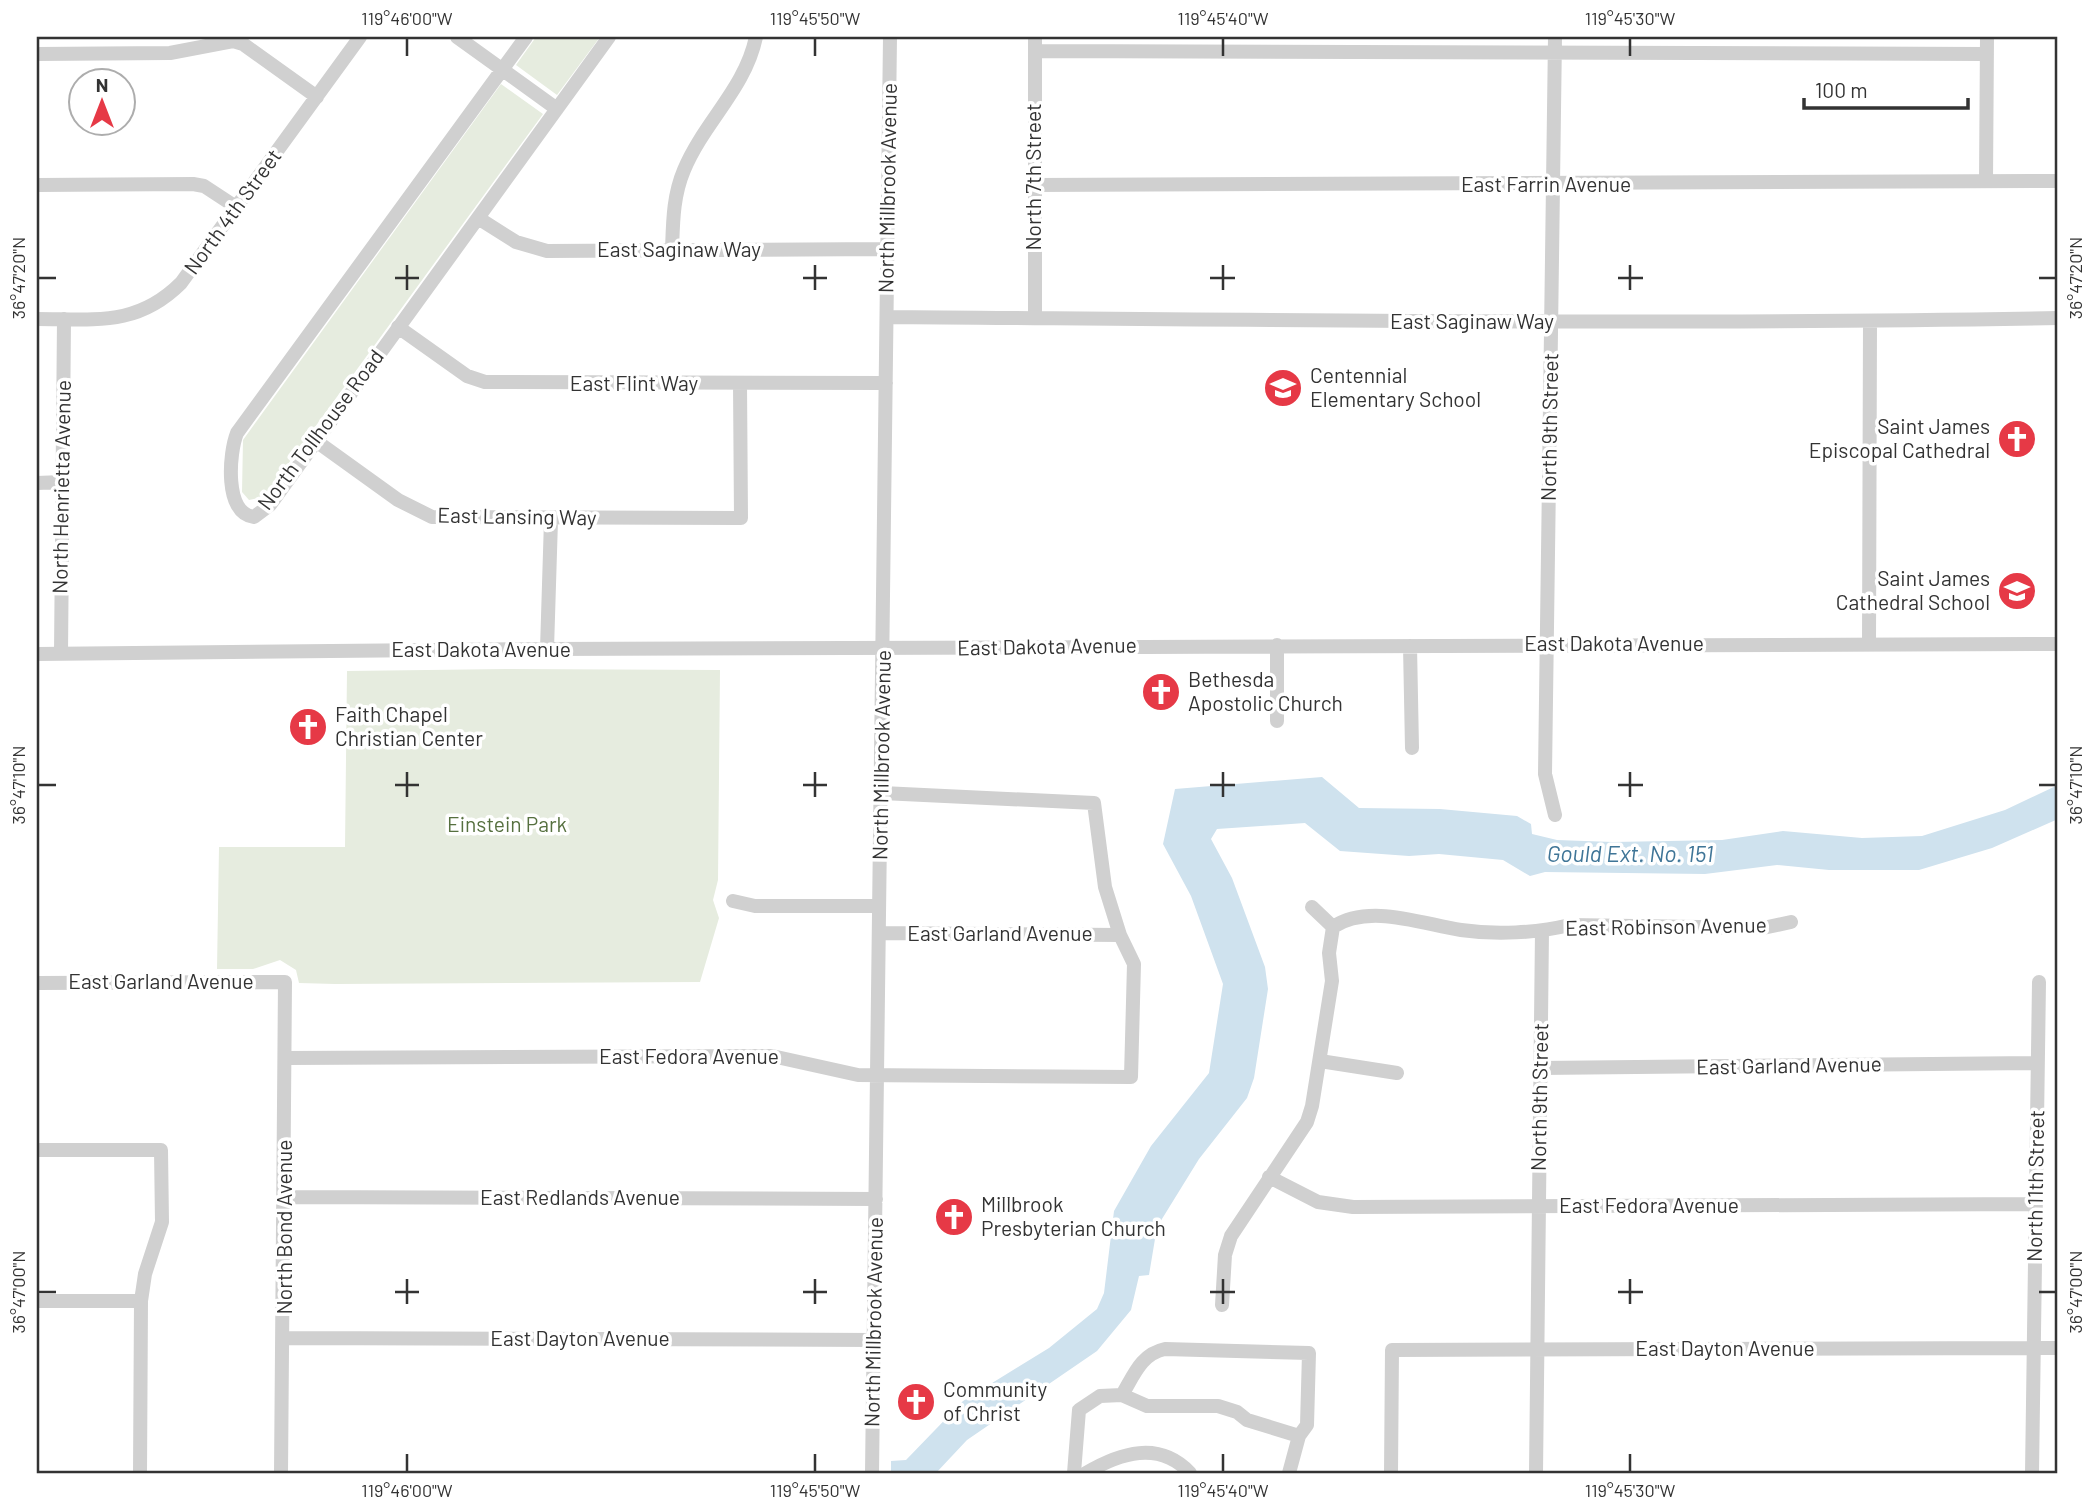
<svg xmlns="http://www.w3.org/2000/svg" width="2095" height="1510" font-family="Barlow,sans-serif">
<style>
.green{fill:#e6ecdf}
.water{fill:#cfe2ee}
.lines{fill:none;stroke-linecap:round;stroke-linejoin:round}
.minor{stroke:#d0d0d0;stroke-width:14}
.ticks{fill:none;stroke:#333;stroke-width:2.5}
.labels{text-anchor:middle;stroke-width:7;stroke-linejoin:round;paint-order:stroke}
.street-label{font-size:21px;fill:#333;stroke:#fff}
.poi-label{font-size:21px;fill:#333;stroke:#fff;text-anchor:start}
.park-label{font-size:21px;fill:#56703f;stroke:#fff}
.water-label{font-size:23px;font-style:italic;fill:#3f7597;stroke:#fff}
.neatline{fill:none;stroke:#333;stroke-width:2.5}
.ticks-label{font-size:18px;text-anchor:middle;fill:#333}
</style>
<rect width="100%" height="100%" fill="#fff"/>
<path class="green" d="M536,37h64l-43,58 -41,-30z
M501,84l42,30 -279,383 -15,3 -7,-8 1,-52z
M507,669l213,1 -2,210 -5,20 6,18 -19,64 -365,2 -36,-1 -3,-13 -16,-10 -27,9h-36l2,-122h126l2,-176z"/>
<path class="water" d="M1322,777l37,31 81,1 77,7 14,8 1,10 25,6 56,2 109,-2 61,-9 79,7 60,-2 83,-26 53,-25v34l-66,29 -73,22h-90l-52,-5 -72,9 -160,-2 -15,4 -27,-16 -64,-6 -30,2 -69,-5 -35,-28 -88,6 -6,10 21,39 33,89 3,22 -14,89 -7,20 -48,61 -42,68 -8,48 -10,1 -8,34 -34,41 -130,89 -31,33h-45v-12l15,-1 57,-59 86,-53 48,-39 7,-16 10,-82 37,-65 58,-73 14,-89 -32,-88 -28,-52 12,-55z"/>
<g class="lines">
<path class="minor" d="M457,37l100,72
M526,37l-289,396c-8,20 -13,81 17,84l16,-12 339,-468
M1035,51l952,3
M37,54l133,-1 63,-12 10,3 74,53
M1986,181l1,-144
M37,185l156,-1 11,2 32,21
M1034,185l1024,-4
M478,218l38,24 31,9 341,-2
M672,250c1,-28 1,-54 12,-80 20,-48 61,-81 72,-133
M887,317c390,3 781,8 1171,1
M1035,318v-281
M37,319c57,0 100,8 144,-36l179,-246
M398,327l69,49 18,6 401,1
M316,441l82,59 34,17 309,1 -1,-134
M37,483l25,-1
M1869,644l1,-322
M1410,646l2,102
M547,649l4,-129
M37,654l510,-5 1511,-5
M61,654l3,-335
M1277,721v-76
M1555,815l-10,-41 10,-737
M733,901l22,5h124
M1312,907l21,20
M1333,927c36,-24 89,-3 128,3 35,5 75,3 109,-5l193,3 28,-6
M879,933l241,2
M37,983l248,-1 -4,491
M286,1058l486,-2 86,19 273,2 3,-113 -14,-29 -15,-48 -11,-84 -212,-10
M1320,1061l77,12
M1540,1068l497,-5
M37,1150h124l1,72 -17,52 -4,27 -1,172
M1269,1177l49,25 35,5 683,-3
M284,1197l592,2
M37,1301h104
M1222,1305l3,-50 6,-19 76,-114 5,-16 20,-125 -3,-28 4,-26
M284,1338l591,2
M1122,1395c12,-20 19,-41 43,-46l144,4 -2,72 -8,11 -10,37
M872,1473l18,-1436
M1074,1473l5,-63 21,-14 22,-1 25,11h71l19,6 10,8 52,16
M1086,1473c34,-20 73,-33 104,0
M1391,1473l1,-123 666,-2
M1536,1473l6,-542
M2032,1473l7,-491"/>
</g>
<path class="ticks" d="M407,38v18M815,38v18M1223,38v18M1630,38v18M407,265v25M815,265v25M1223,265v25M1630,265v25M38,278h18M395,278h24M803,278h24M1210,278h25M1618,278h25M2039,278h17M407,772v25M815,772v25M1223,772v25M1630,772v25M38,785h18M395,785h24M803,785h24M1210,785h25M1618,785h25M2039,785h17M407,1279v25M815,1279v25M1223,1279v25M1630,1279v25M38,1292h18M395,1292h24M803,1292h24M1210,1292h25M1618,1292h25M2039,1292h17M407,1454v18M815,1454v18M1223,1454v18M1630,1454v18"/>
<defs>
<symbol id="school-disc" viewBox="-11 -11 22 22"><circle r="9.5" fill="#e63946" stroke="#fff"/><path d="M0-5L7-2L0 1L-7-2ZM-4 1L0 2.5L4 1V4Q0 6-4 4Z" fill="#fff"/></symbol>
<symbol id="church-disc" viewBox="-11 -11 22 22"><circle r="9.5" fill="#e63946" stroke="#fff"/><path d="M-1.2-6h2.4v3.5h3.3v2.4h-3.3V6h-2.4V-.1h-3.3v-2.4h3.3Z" fill="#fff"/></symbol>
</defs>
<g fill-rule="evenodd">
<use href="#school-disc" x="1261" y="366" width="44" height="44"/>
<use href="#church-disc" x="1995" y="417" width="44" height="44"/>
<use href="#school-disc" x="1995" y="569" width="44" height="44"/>
<use href="#church-disc" x="1139" y="670" width="44" height="44"/>
<use href="#church-disc" x="286" y="705" width="44" height="44"/>
<use href="#church-disc" x="932" y="1195" width="44" height="44"/>
<use href="#church-disc" x="894" y="1380" width="44" height="44"/>
</g>
<g class="labels">
<g class="street-label">
<text transform="translate(1034 177) rotate(-90)" y="7">North 7th Street</text>
<text x="1546" y="192">East Farrin Avenue</text>
<text transform="translate(888 188) rotate(-89)" y="7">North Millbrook Avenue</text>
<text transform="translate(233 212) rotate(-54)" y="7">North 4th Street</text>
<text x="679" y="257">East Saginaw Way</text>
<text x="1472" y="329">East Saginaw Way</text>
<text x="634" y="391">East Flint Way</text>
<text transform="translate(1550 427) rotate(-89)" y="7">North 9th Street</text>
<text transform="translate(321 430) rotate(-53)" y="7">North Tollhouse Road</text>
<text transform="translate(62 487) rotate(-89)" y="7">North Henrietta Avenue</text>
<text transform="translate(517 517) rotate(1)" y="7">East Lansing Way</text>
<text x="1614" y="651">East Dakota Avenue</text>
<text transform="translate(1047 647) rotate(-1)" y="7">East Dakota Avenue</text>
<text x="481" y="657">East Dakota Avenue</text>
<text transform="translate(882 755) rotate(-89)" y="7">North Millbrook Avenue</text>
<text transform="translate(1666 927) rotate(-1)" y="7">East Robinson Avenue</text>
<text x="1000" y="941">East Garland Avenue</text>
<text x="161" y="989">East Garland Avenue</text>
<text x="689" y="1064">East Fedora Avenue</text>
<text transform="translate(1789 1066) rotate(-1)" y="7">East Garland Avenue</text>
<text transform="translate(1540 1097) rotate(-89)" y="7">North 9th Street</text>
<text transform="translate(2036 1186) rotate(-89)" y="7">North 11th Street</text>
<text x="580" y="1205">East Redlands Avenue</text>
<text x="1649" y="1213">East Fedora Avenue</text>
<text transform="translate(285 1227) rotate(-90)" y="7">North Bond Avenue</text>
<text transform="translate(874 1322) rotate(-89)" y="7">North Millbrook Avenue</text>
<text x="580" y="1346">East Dayton Avenue</text>
<text x="1725" y="1356">East Dayton Avenue</text>
</g>
<g class="poi-label">
<text x="1310" y="383">Centennial<tspan x="1310" dy="24">Elementary School</tspan></text>
<text x="1990" y="434" text-anchor="end">Saint James<tspan x="1990" dy="24">Episcopal Cathedral</tspan></text>
<text x="1990" y="586" text-anchor="end">Saint James<tspan x="1990" dy="24">Cathedral School</tspan></text>
<text x="1188" y="687">Bethesda<tspan x="1188" dy="24">Apostolic Church</tspan></text>
<text x="335" y="722">Faith Chapel<tspan x="335" dy="24">Christian Center</tspan></text>
<text x="981" y="1212">Millbrook<tspan x="981" dy="24">Presbyterian Church</tspan></text>
<text x="943" y="1397">Community<tspan x="943" dy="24">of Christ</tspan></text>
</g>
<g class="park-label">
<text x="507" y="832">Einstein Park</text>
</g>
<g class="water-label">
<text x="1630" y="862">Gould Ext. No. 151</text>
</g>
</g>
<rect width="2095" height="1510" fill="none" stroke="#ffffff" stroke-width="77"/>
<g transform="translate(102 102)"><circle r="33" fill="#ffffff" stroke="#adadad" stroke-width="2"/>
<path d="M0-5L12 26L0 18L-12 26Z" fill="#e63946"/>
<text y="-10" font-size="19" font-weight="bold" text-anchor="middle" fill="#333333">N</text>
</g>
<path d="M1804 98v10h164v-10" fill="none" stroke="#333333" stroke-width="3.5"/>
<text x="1815" y="98" font-size="21" fill="#333333" stroke="#ffffff" stroke-width="5" paint-order="stroke">100 m</text>
<rect x="38" y="38" width="2018" height="1434" class="neatline"/>
<g class="ticks-label">
<text x="407" y="25">119°46'00"W</text>
<text x="815" y="25">119°45'50"W</text>
<text x="1223" y="25">119°45'40"W</text>
<text x="1630" y="25">119°45'30"W</text>
<text transform="translate(19 278) rotate(-90)" y="6">36°47'20"N</text>
<text transform="translate(2076 278) rotate(-90)" y="6">36°47'20"N</text>
<text transform="translate(19 785) rotate(-90)" y="6">36°47'10"N</text>
<text transform="translate(2076 785) rotate(-90)" y="6">36°47'10"N</text>
<text transform="translate(19 1292) rotate(-90)" y="6">36°47'00"N</text>
<text transform="translate(2076 1292) rotate(-90)" y="6">36°47'00"N</text>
<text x="407" y="1497">119°46'00"W</text>
<text x="815" y="1497">119°45'50"W</text>
<text x="1223" y="1497">119°45'40"W</text>
<text x="1630" y="1497">119°45'30"W</text>
</g>
</svg>
